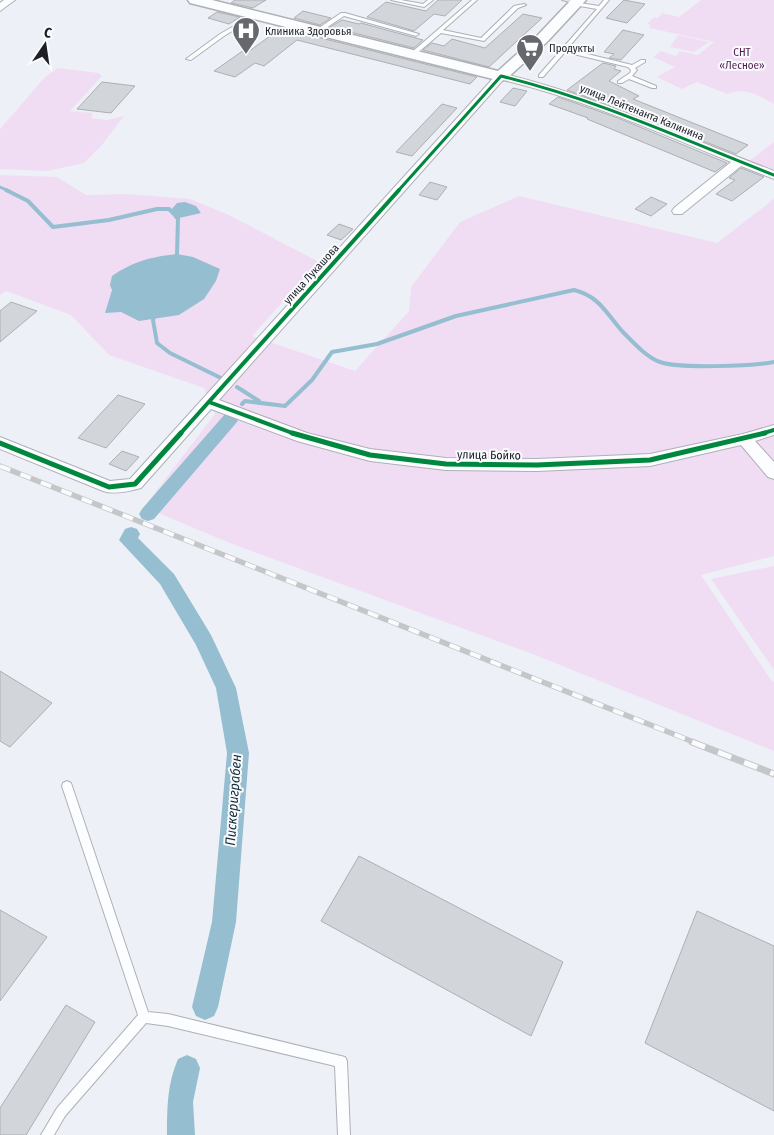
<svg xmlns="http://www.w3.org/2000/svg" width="774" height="1135" font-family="'Fira Sans Condensed',sans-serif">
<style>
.green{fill:#f0ddf3}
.water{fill:#95bed1}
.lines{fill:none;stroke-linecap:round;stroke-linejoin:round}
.stream-far1{stroke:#95bed1;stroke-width:3}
.stream{stroke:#95bed1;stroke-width:4}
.canal{fill:#95bed1;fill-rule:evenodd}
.building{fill:#d2d5da;stroke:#acafb4}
.service-casing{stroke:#aeb0b5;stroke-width:2}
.minor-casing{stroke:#aeb0b5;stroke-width:2}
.secondary-casing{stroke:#aeb0b5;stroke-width:3}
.service{fill:#fcfdfe;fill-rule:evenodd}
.minor{fill:#fcfdfe;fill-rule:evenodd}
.secondary{fill:#fcfdfe;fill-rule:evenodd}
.rail-far1-casing{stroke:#c5c6c7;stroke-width:5.5}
.rail-casing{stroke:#c5c6c7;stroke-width:7}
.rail-far1{stroke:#fafbfe;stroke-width:4;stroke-dasharray:11;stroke-linecap:butt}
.rail{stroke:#fafbfe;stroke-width:5;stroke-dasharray:14;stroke-linecap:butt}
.cycleway-far2-casing{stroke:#fafbfe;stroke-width:5}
.cycleway-far1-casing{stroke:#fafbfe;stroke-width:6}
.cycleway-casing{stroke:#fafbfe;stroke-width:8}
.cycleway-far2{stroke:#00873e;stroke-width:3}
.cycleway-far1{stroke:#00873e;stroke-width:4}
.cycleway{stroke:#00873e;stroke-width:5}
.labels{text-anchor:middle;stroke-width:4;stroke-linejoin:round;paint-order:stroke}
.far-poi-label{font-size:11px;fill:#1e1f24;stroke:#fafbfe;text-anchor:start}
.far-park-label{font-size:11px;fill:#4d1b4b;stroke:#fafbfe}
.far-street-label{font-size:11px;fill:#1e1f24;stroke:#fafbfe}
.street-label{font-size:12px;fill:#1e1f24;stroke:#fafbfe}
.water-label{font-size:14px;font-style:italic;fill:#112d38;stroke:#fafbfe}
</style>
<rect width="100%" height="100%" fill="#eef0f7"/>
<path class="green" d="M701,0h73v104c-15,-9 -30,-17 -47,-10l-30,-12 -15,7 -25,-12 18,-10 -22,-10 8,-6 15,5 4,-5 18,4 16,-13 -65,-14 2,-3 -4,-1 7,-7 4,1 4,-5 17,4z
M678,35l31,7 -15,10 -24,-5z
M57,68l42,5 3,3 -32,35 23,2 -2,5 16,2 17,-4 -22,29 -18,18 -37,8 -47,-2v-40l45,-52z
M774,142v35l-30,-12z
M0,175l57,2 29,18 41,-1 63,5 39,16 90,47 -67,74 103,35 54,-60 2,-24 49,-65 59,-26 198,47 57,-44v357l-73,19 70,105 3,2v69l-244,-98 -298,-109 -88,-37 71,-93 -11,-26 -95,-33 -38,-40 -65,-24 -6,4z
M774,566v104l-63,-91z"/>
<path class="water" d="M185,202l11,4 5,7 -26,6 -4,-9 6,-7z
M177,254l16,3 27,12 -4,12 -12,18 -25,16 -40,6 -18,-9 -16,1 7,-23 -2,-5 2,-9c22,-15 39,-19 65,-22z"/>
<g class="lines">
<path class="stream-far1" d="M0,187l9,4"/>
<path class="stream" d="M6,190l22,11 25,26 56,-7 48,-11h12l9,9 -1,36 -2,6
M155,314l-2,6 4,23 13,10 51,25
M237,387l22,14
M242,404l3,-3 40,5 27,-26 20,-28 45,-8 79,-28 118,-26c25,6 32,23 48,41 10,10 24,26 38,31 20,7 92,4 114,0"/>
<path class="canal" d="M231,412l6,2 2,4 -2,4 -83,97 -6,2 -6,-2 -3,-5 3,-5 83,-95z
M131,527l6,2 3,5 -2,4 36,36 37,61 25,53 13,65 -13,169 -18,85 -4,9 -9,4 -9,-4 -4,-9 20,-85 15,-169 -11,-65 -20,-43 -36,-61 -41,-44 6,-11z
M187,1055l9,4 4,9 -7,34 2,33h-28c0,-26 0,-51 11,-76z"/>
</g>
<path class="building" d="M235,0h31l-13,8 -22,-5z
M438,0h24l-17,16 -11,-2 -20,17 -47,-14 19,-15 40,9z
M624,0l21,4 -18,19 -21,-5z
M303,11l28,7 -11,7 -26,-7z
M217,12l23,5 -11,7 -21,-6z
M523,14l19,4 -53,49 -66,-17 9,-7 12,3 8,-7 33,9z
M342,20l17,4 2,-1 62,17 -9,8 -84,-21z
M281,28l196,49 -7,7 -173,-44 -33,26 -9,-3 -20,14 -21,-6 30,-21 4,2z
M623,30l21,5 -23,25 -12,-2 5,-4 -10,-2z
M603,63l13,3 -2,3 7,2 -12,10 30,15 -6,3 115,46 -12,9 -96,-38 -73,-26z
M102,82l33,4 -24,27 -34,-4z
M513,88l14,3 -12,15 -15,-4z
M558,97l60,21 109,45 -12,9 -128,-53 1,-1 -39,-14z
M442,104l15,4 -45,48 -16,-4z
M741,168l23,9 -32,24 -16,-7 19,-14 -6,-2z
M430,182l17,5 -10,13 -18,-5z
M651,197l16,7 -16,12 -16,-7z
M339,224l14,5 -12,11 -14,-5z
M11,302l26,9 -37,31v-31z
M118,395l27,9 -39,44 -28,-10z
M122,451l17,6 -13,14 -17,-7z
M0,671l52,32 -42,44 -10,-6z
M359,856l204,106 -32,74 -210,-115z
M0,910l47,27 -47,64z
M697,911l77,35v165l-129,-68z
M66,1005l29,17 -69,113h-26v-27z"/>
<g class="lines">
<defs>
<path id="service" d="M391,0h10l22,4 5,-4h5l-9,7z
M472,0h5l-34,30 38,8 33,-32 10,-2 2,1 -8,3 -34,33 -43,-8 -26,22h-4v-2z
M562,0l15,1h2v2l20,3 5,-6h5l-42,49 65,16 9,-5h4v2l-10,6 2,2 -5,6 24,10v2h-4l-23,-9 -7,4h-4v-2l12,-8 1,-3 -3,-3 -63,-15 -22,25h-4v-2l58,-66 -23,-4v-2z
M341,13h4l74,21 -3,2 -72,-20 -24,16h-4v-2z
M255,14l4,1 -35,21 -33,24 -5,-1 34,-25z
M67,781l4,2 1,3 76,226 20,2 177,43 2,4 3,74h-12l-3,-69 -167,-40 -22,-3 -81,93 -11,19h-13l16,-27 81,-93 -76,-229 1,-3z"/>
<path id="minor" d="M4,0h11l-15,11v-8z
M501,73c95,23 182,63 273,98v8l-33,-13 -59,48h-8l-2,-3 2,-3 57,-46c-75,-31 -149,-63 -228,-82l-284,320 88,33 63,16 76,9 91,1 113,-5 93,-20 31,-9v10l-19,6 19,21v17l-6,-2 -27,-32 -91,21 -113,5 -91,-1 -76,-9 -73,-20 -86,-32 -70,79c-11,3 -27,7 -38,3l-103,-42v-12l110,44 20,-2 367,-405z"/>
<path id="secondary" d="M188,0h24l286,71 39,-35 34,-36h15l-39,42 -41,37 -5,2 -311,-78z"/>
</defs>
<use href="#service" class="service-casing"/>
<use href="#minor" class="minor-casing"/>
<use href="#secondary" class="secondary-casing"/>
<use href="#service" class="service"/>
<use href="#minor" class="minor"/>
<use href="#secondary" class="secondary"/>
<defs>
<path id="rail-far1" d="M0,466l696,277"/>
<path id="rail" d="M692,742l82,32"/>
</defs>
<use href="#rail-far1" class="rail-far1-casing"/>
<use href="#rail" class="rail-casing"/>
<use href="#rail-far1" class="rail-far1"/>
<use href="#rail" class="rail"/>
<defs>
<path id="cycleway-far2" d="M398,191l103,-115c95,23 183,64 273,99"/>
<path id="cycleway-far1" d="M209,402l86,32
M180,434l219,-244
M761,434l13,-4"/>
<path id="cycleway" d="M292,433l78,22 76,9 91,1 113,-5 115,-27
M0,443l109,44 26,-3 46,-51"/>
</defs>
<use href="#cycleway-far2" class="cycleway-far2-casing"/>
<use href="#cycleway-far1" class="cycleway-far1-casing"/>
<use href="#cycleway" class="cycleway-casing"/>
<use href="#cycleway-far2" class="cycleway-far2"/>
<use href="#cycleway-far1" class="cycleway-far1"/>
<use href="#cycleway" class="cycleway"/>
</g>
<defs>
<symbol id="hospital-pin" viewBox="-11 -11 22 30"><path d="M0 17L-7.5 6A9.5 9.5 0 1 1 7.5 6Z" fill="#67686e" stroke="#fafbfe"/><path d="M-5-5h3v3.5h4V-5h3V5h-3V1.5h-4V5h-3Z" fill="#fff"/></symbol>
<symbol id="supermarket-pin" viewBox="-11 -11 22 30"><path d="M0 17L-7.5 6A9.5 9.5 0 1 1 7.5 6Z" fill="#67686e" stroke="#fafbfe"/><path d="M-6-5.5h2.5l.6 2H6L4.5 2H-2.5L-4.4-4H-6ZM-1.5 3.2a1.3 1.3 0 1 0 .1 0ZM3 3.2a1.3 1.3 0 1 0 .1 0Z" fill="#fff"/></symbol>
</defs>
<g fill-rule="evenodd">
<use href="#hospital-pin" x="230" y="15" width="32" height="43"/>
<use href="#supermarket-pin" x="514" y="32" width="32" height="43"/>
</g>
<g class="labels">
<g class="far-poi-label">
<text x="265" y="35">Клиника Здоровья</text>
<text x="549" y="52">Продукты</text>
</g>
<g class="far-park-label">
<text x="742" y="56">СНТ<tspan x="742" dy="13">«Лесное»</tspan></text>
</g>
<g class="far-street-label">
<text transform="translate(642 112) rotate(22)" y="4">улица Лейтенанта Калинина</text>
<text transform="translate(311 274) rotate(-48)" y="4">улица Лукашова</text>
</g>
<g class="street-label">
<text transform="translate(489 455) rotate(1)" y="4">улица Бойко</text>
</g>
<g class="water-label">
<text transform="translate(233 800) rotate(-86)" y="5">Пискериграбен</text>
</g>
</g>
<g transform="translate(45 45) rotate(13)" stroke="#fafbfe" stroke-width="4" paint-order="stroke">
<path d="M0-4L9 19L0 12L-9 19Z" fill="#1e1f24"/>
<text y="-8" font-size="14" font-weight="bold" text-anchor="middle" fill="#1e1f24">С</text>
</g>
</svg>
